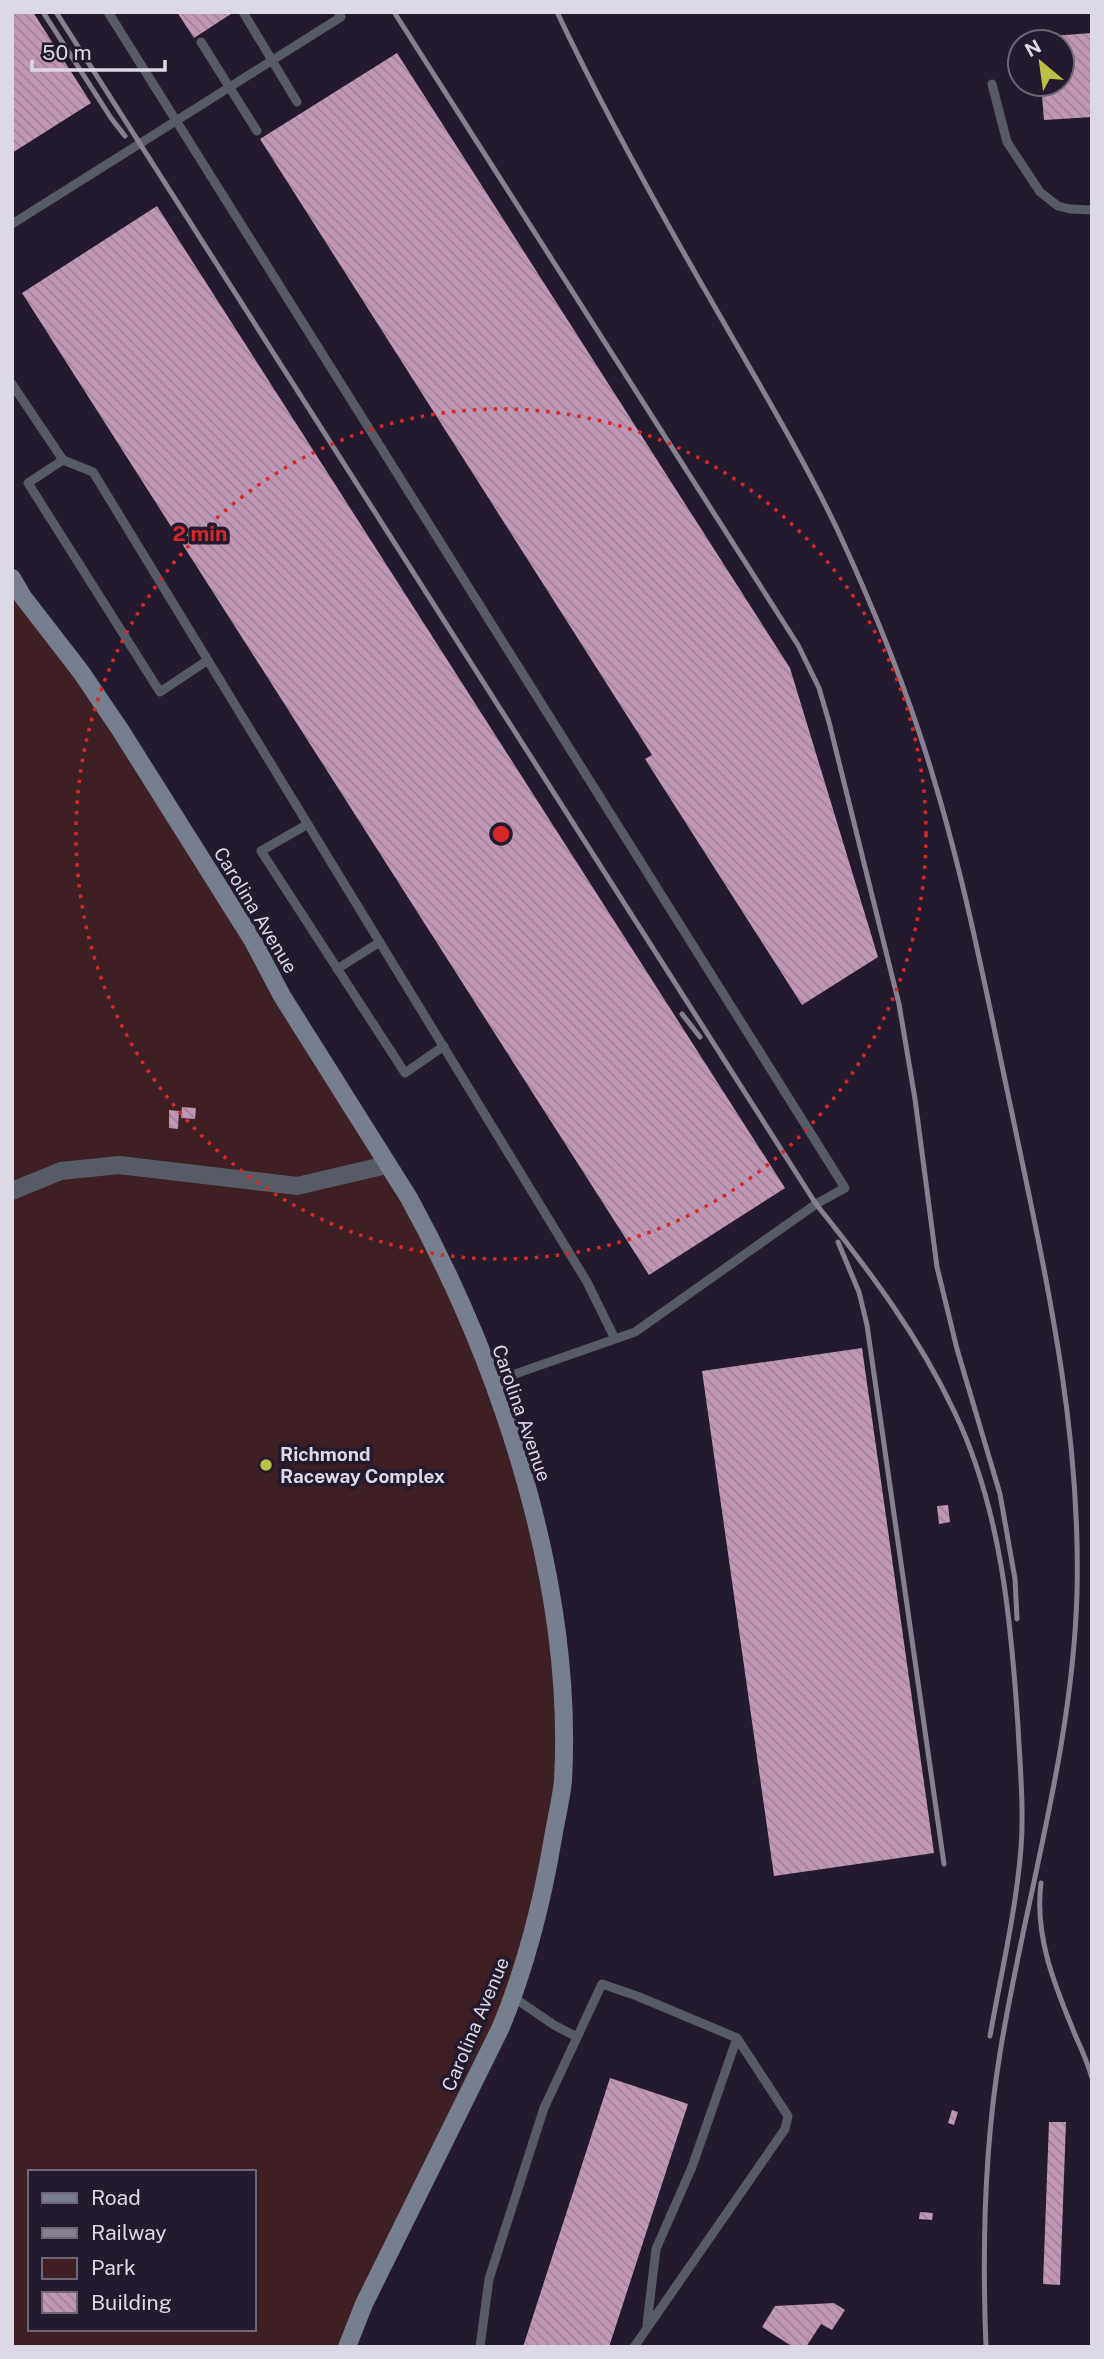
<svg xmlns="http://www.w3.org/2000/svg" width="1104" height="2359" font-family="'Public Sans',sans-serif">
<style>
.green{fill:#3d1f24;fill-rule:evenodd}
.building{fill:url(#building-back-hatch)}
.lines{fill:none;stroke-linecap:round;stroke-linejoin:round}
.lane{stroke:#575b66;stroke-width:9}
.street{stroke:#575b66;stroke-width:18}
.secondary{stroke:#777e8e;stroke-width:18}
.rail{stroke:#878090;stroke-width:5}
.ring{fill:none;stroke:#d62828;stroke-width:3.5;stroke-dasharray:3.5 7}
.poi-dot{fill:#bcc044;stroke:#231a2e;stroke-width:2.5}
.labels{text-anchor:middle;stroke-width:7;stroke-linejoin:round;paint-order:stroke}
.street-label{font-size:19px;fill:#ddd8e5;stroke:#231a2e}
.poi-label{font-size:19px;font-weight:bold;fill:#ddd8e5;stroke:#231a2e;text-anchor:start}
.centre{fill:#d62828;stroke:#231a2e;stroke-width:3.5}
.ring-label{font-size:21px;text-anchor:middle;font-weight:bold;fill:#d62828;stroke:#231a2e;stroke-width:7;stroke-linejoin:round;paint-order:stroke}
</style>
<defs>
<pattern id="building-back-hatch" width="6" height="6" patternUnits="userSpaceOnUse" patternTransform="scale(1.75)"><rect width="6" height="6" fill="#c098b5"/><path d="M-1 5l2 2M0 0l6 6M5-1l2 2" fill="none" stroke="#a08299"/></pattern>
</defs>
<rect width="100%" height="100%" fill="#231a2e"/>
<path class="green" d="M12,578l69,94 344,556 102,262 36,244 -35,217 -181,396h-335zM30,2172h224v157h-224z"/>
<path class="building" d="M12,12h21l58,91 -79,50z
M177,12h57l-40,26z
M1092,33v84l-48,3 -3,-36h21v-42h-24v-5z
M397,53l393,615 88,289 -76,48 -157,-246 7,-4 -392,-616z
M157,206l628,982 -136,87 -627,-982z
M182,1107l14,1 -1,11 -14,-1z
M169,1110l10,1 -1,18 -9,-1z
M862,1348l72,505 -160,23 -72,-505z
M948,1505l2,17 -11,2 -2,-18z
M610,2078l78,26 -79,243h-86z
M952,2110l6,2 -4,13 -6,-2z
M1049,2122h17l-6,163 -17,-1z
M920,2212l13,1 -1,7 -13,-1z
M834,2303l11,7 -13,20 -11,-6 -15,23h-13l-31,-20 13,-21z"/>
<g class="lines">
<path class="lane" d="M108,12l737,1176 -29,16 -181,128 -143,50
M243,12l54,90
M201,42l56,89
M992,84l15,58 33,50 18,14 12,3 22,1
M12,224l329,-207 -3,-5
M12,384l51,76 30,12 494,810 28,57
M63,460l-35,23 132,209 48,-32
M308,824l-47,27 144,222 39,-27
M337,969l43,-27
M513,1997l41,28 23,12
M647,2324l9,-75 36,-82 45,-129
M480,2347l9,-68 55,-171 58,-124 35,12 100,42 51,78 -3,13 -151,218"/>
<path class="street" d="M12,1191l49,-20 58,-6 178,21 90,-21"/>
<path class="secondary" d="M12,578l11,19 58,75 40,59 132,210 29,55 127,202c93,170 165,387 154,583 -2,19 -7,38 -10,57 -11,65 -27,128 -52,189l-137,277 -17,43"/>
<path class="rail" d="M43,12l68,106 14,18
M56,12l760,1192c53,66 102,131 138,207 47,97 57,209 64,315 2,40 6,82 3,122 -5,63 -20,126 -31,188
M394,12l404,633 21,43 10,34 70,282 16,95 22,168 20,82 43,145 15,85 2,40
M557,12c49,104 105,204 163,304 40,70 83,141 118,215 38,82 72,166 97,252 33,110 54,223 78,335 33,159 68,311 64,474 -4,156 -52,307 -77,461 -16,97 -18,196 -14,294
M682,1014l18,23
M838,1242l21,50 8,33 77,539
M1041,1883c-7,55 15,105 35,154 6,13 12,27 16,41"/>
</g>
<circle class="ring" cx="501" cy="834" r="425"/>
<circle class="poi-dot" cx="266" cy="1465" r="7"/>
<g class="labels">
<g class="street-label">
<text transform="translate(256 910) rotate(59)" y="7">Carolina Avenue</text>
<text transform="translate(522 1413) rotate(71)" y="7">Carolina Avenue</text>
<text transform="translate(475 2024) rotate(-67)" y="7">Carolina Avenue</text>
</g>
<g class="poi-label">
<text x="280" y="1461">Richmond<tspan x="280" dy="22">Raceway Complex</tspan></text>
</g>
</g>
<circle cx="501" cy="834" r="10" class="centre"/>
<g class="ring-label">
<text x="200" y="541">2 min</text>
</g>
<rect width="1104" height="2359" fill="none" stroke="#ddd8e5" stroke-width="28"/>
<rect x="28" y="2170" width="228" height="161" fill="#231a2e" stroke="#6d6677" stroke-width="2"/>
<rect x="42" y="2193" width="35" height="10" fill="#777e8e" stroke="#6d6677" stroke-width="2"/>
<text x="91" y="2205" font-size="21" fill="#ddd8e5">Road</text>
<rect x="42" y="2228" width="35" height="10" fill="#878090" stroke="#6d6677" stroke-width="2"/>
<text x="91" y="2240" font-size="21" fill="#ddd8e5">Railway</text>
<rect x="42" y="2258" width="35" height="21" fill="#3d1f24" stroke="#6d6677" stroke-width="2"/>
<text x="91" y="2275" font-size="21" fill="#ddd8e5">Park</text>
<rect x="42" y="2292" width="35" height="21" fill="url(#building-back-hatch)" stroke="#6d6677" stroke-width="2"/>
<text x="91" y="2310" font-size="21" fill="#ddd8e5">Building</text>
<g transform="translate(1041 63) rotate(331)"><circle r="33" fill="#231a2e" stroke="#6d6677" stroke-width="2"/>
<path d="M0-5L12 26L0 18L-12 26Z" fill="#bcc044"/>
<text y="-10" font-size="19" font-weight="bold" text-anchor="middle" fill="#ddd8e5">N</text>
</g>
<path d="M32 60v10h133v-10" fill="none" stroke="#ddd8e5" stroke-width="3.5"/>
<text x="42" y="60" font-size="21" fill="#ddd8e5" stroke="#231a2e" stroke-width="5" paint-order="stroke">50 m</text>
</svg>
